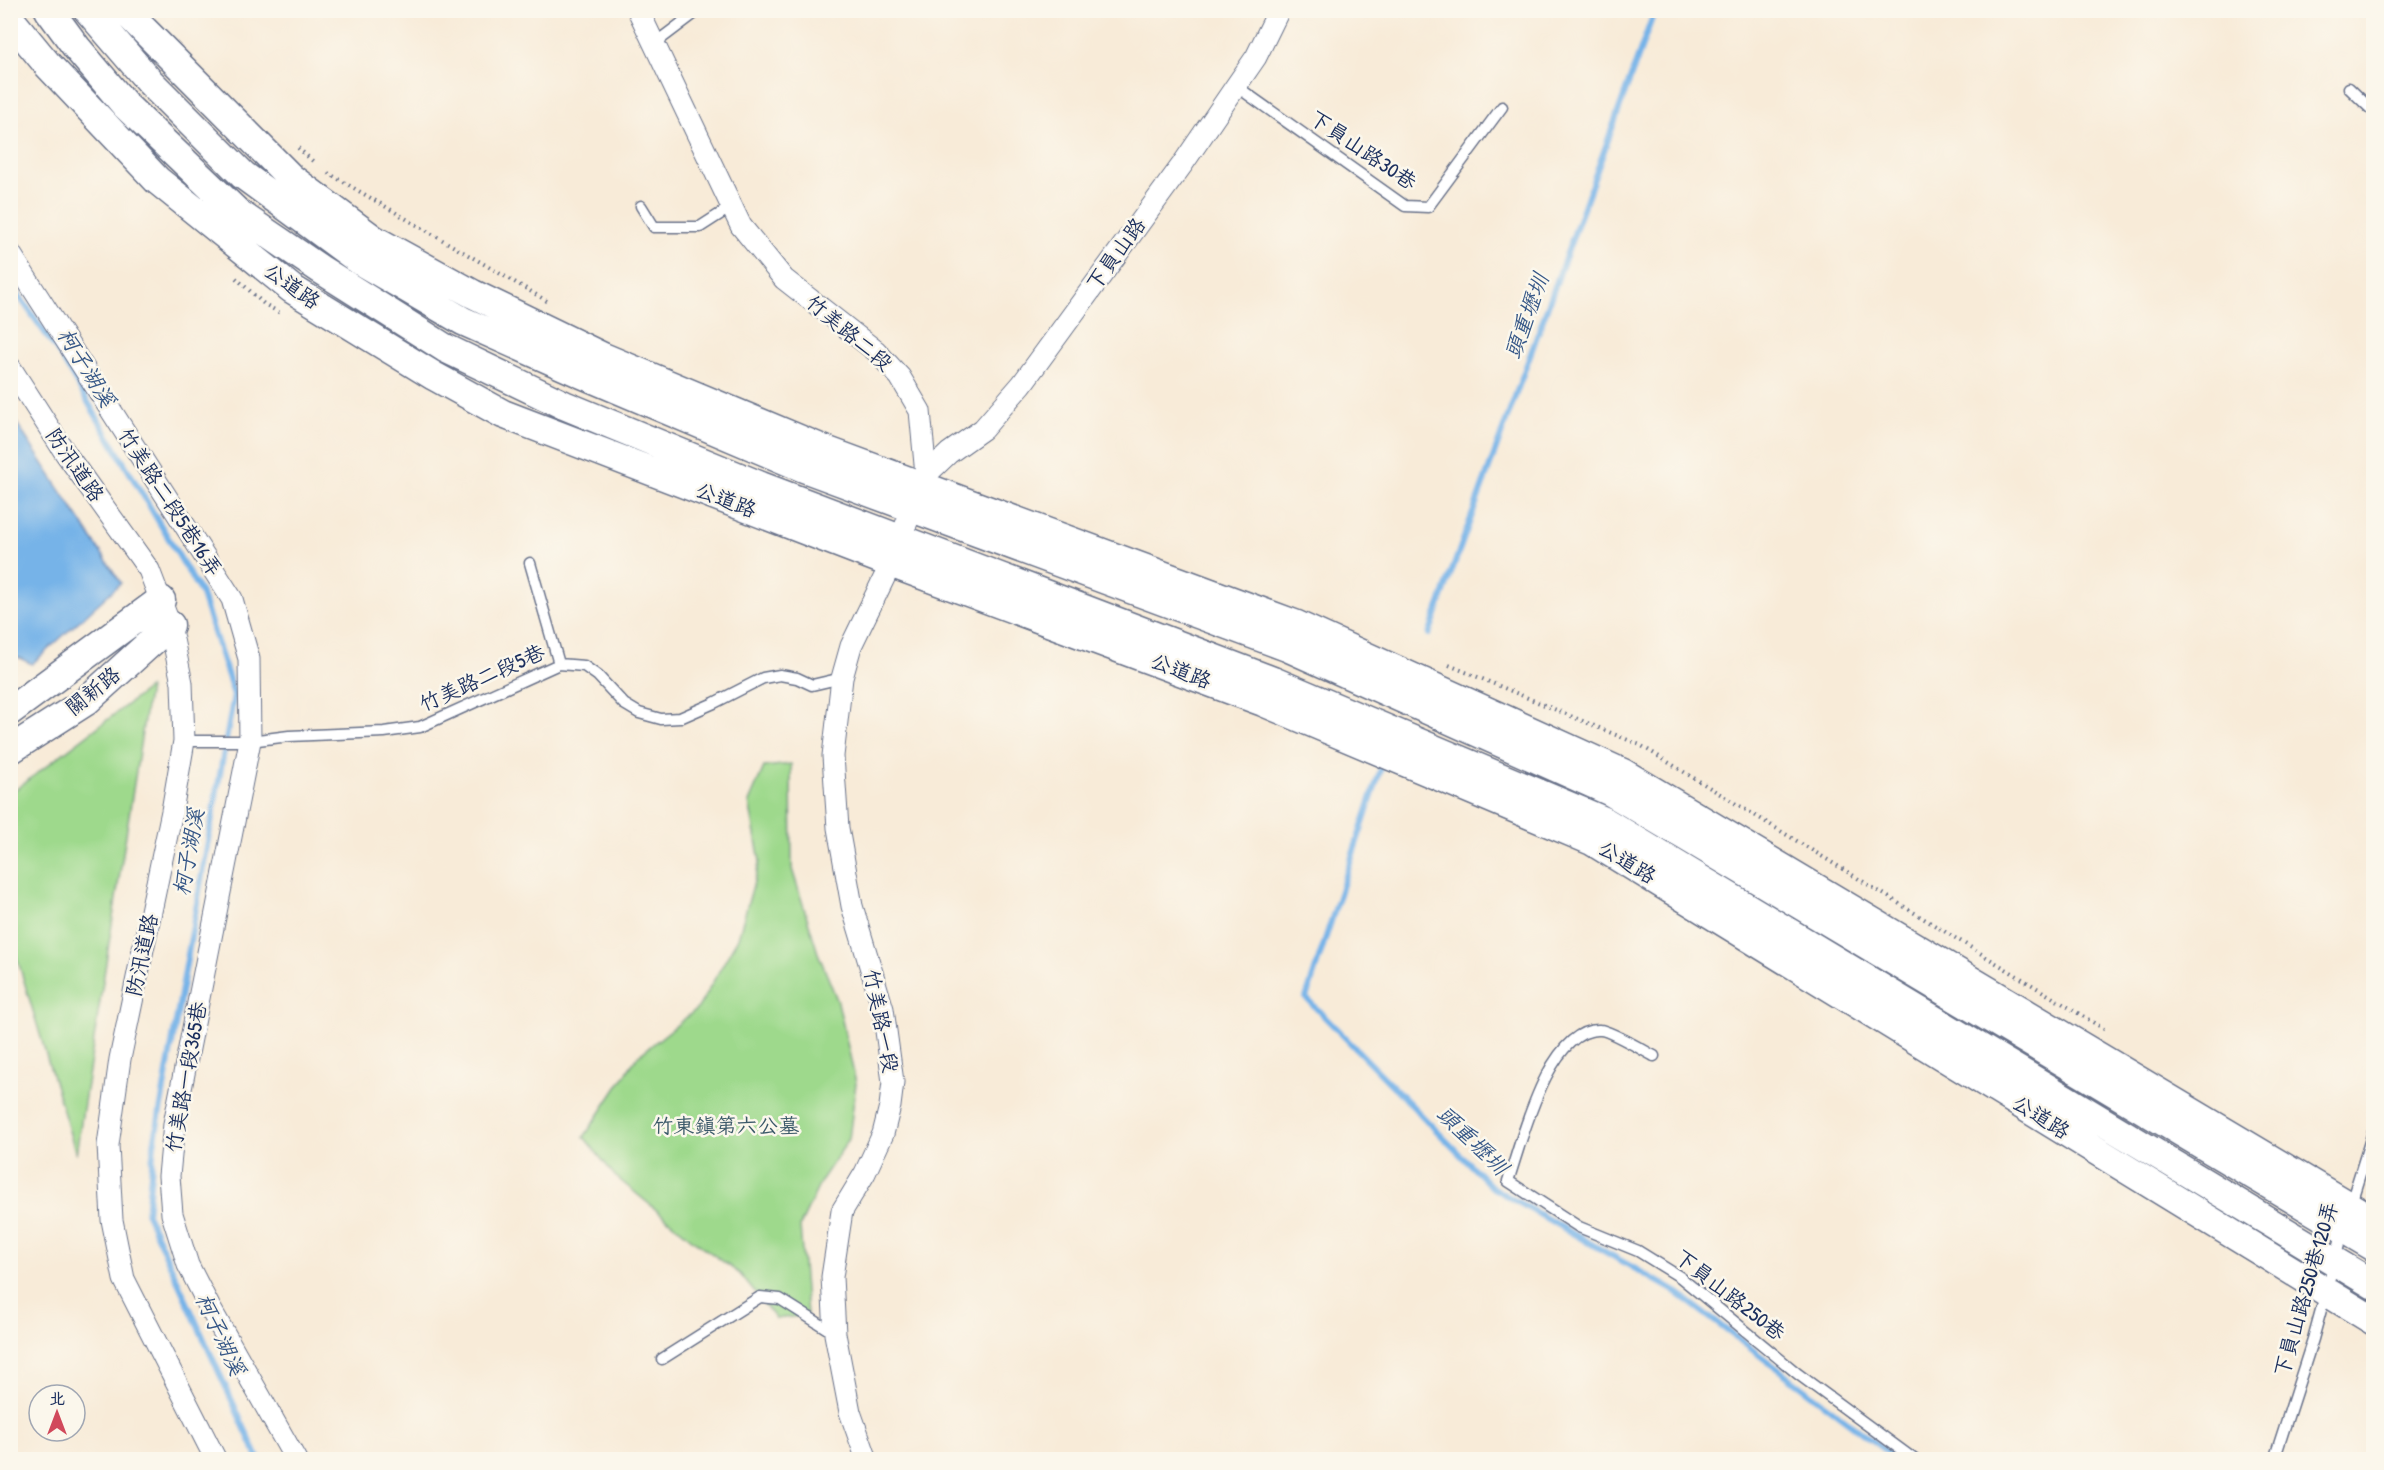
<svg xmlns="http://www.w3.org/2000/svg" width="2384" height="1470" font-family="'Patrick Hand','LXGW WenKai TC',sans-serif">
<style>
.green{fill:#9ed98c;stroke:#5c8475;stroke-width:1.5}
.water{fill:#76b3e8;stroke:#4871a3;stroke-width:1.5}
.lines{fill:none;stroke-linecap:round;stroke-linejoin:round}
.stream{stroke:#76b3e8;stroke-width:6}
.lane-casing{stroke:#687189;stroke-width:13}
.street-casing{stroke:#687189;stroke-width:23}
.secondary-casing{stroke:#687189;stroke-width:31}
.path{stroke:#687189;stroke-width:4;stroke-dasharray:1.5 4.5;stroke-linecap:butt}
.lane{stroke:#fff;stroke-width:10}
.street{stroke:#fff;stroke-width:21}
.secondary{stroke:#fff;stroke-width:28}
.labels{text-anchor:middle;stroke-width:5;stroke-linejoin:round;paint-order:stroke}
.street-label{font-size:21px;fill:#1b2f5e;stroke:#fbf7ec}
.park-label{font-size:21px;fill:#3c5a6a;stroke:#fbf7ec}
.water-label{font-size:22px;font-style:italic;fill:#365787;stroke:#fbf7ec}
</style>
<rect width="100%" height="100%" fill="#fbf7ec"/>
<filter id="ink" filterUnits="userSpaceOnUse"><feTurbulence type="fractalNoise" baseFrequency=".0167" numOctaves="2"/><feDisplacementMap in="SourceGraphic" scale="12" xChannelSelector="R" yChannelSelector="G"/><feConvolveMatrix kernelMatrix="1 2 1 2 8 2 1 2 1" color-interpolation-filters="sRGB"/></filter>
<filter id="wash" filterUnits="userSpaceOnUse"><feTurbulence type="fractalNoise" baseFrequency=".008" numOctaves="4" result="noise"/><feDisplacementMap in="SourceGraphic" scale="24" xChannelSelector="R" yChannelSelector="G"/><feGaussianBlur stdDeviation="1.35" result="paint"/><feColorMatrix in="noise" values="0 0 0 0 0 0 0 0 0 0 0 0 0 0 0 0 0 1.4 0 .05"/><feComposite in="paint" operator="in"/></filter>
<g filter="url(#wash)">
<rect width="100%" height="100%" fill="#f8ebd8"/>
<path class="green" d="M149,688l-73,466 -65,-216v-145z
M791,764l1,105 26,84 20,49 18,81 -7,56 -28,42 -21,45 7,89 -31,4 -36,-45 -47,-34 -78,-64 -31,-39 53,-80 61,-49 40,-70 22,-77 -11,-59 15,-35z"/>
<path class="water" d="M10,413l111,170 -89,81 -21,-10z"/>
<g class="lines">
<path class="stream" d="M10,283l49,70 143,242 32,100 -80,450 -7,69 112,246
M1429,634l226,-624
M1382,765l-76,233 187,190 183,104 222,168"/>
</g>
</g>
<g filter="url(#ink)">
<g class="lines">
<defs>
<path id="lane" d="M654,44l45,-34
M1236,86l169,120 23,1 74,-100
M2349,88l25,24
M641,206l13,21h46l31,-20
M530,563l29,101
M184,741h66l39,-5 95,-4 36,-5 139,-63 25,2 14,10 26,28 15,9 22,6 19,-1 34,-15 49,-25 17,-3 17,3 15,7 30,-7
M1654,1056c-11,-6 -45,-26 -54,-26 -52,-3 -79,114 -92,151l71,46 59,24 42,26 118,97 117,86
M2350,1206l24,-77
M662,1359l98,-62 20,2 54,34
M2274,1460l39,-121 30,-109"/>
<path id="street" d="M638,10l103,216 43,53 92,72 24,26 20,34 6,64 -40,99 -35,72 -9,32 -9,78 5,72 14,78 31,103 10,73 -3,24 -7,28 -18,39 -23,38 -10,66 3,57 15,78 17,48
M10,253l222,346 17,60 1,82 -76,383 -5,52 3,38 16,51 22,43 86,152
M10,367l56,87 83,116 21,55 12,58 2,58 -12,70 -52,248 -12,86 4,75 12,59 92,181
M926,475l23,-22 34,-24 39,-45 160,-219 54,-79 20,-29 23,-47"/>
<path id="secondary" d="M49,10l28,38 49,58 112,107 82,56 125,79 119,57 197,81 512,195 331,140 770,464
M88,10l62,72 93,93 117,86 103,60 119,53 222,94 483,179 324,145 763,455
M124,10l167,168 82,61 100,55 130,63 222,93 472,175 326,148 751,448
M10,19l37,45 110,116 135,109 142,87 69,38 387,149 373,139 329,139 782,480
M10,711l151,-111
M10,750l75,-48 85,-77"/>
</defs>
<use href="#lane" class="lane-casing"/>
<use href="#street" class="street-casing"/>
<use href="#secondary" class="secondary-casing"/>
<path class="path" d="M298,148l17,15
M328,173l219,128
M236,278l28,26 18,10
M1449,665l191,80 464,284"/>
<use href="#lane" class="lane"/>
<use href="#street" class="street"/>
<use href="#secondary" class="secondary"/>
</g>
</g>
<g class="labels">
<g class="street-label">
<text transform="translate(1363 150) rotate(34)" y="7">下員山路30巷</text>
<text transform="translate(1116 254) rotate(-54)" y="7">下員山路</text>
<text transform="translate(292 286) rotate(35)" y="7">公道路</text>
<text transform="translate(849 333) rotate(40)" y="7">竹美路二段</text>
<text transform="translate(75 465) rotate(55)" y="7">防汛道路</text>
<text transform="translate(726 500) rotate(21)" y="7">公道路</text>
<text transform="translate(170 502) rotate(57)" y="7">竹美路二段5巷16弄</text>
<text transform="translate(1181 671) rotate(21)" y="7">公道路</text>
<text transform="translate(482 678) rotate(-24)" y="7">竹美路二段5巷</text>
<text transform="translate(93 691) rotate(-39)" y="7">關新路</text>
<text transform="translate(1627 862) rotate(31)" y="7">公道路</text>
<text transform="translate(142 955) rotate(-78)" y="7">防汛道路</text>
<text transform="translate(881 1021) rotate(79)" y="7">竹美路一段</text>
<text transform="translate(186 1077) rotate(-80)" y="7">竹美路一段365巷</text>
<text transform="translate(2041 1117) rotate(32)" y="7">公道路</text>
<text transform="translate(2306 1289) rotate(-74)" y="7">下員山路250巷120弄</text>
<text transform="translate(1730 1295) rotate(38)" y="7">下員山路250巷</text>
</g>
<g class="park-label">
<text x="726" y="1133">竹東鎮第六公墓</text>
</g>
<g class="water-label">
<text transform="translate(1526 316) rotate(-70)" y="8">頭重壢圳</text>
<text transform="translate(87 367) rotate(58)" y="8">柯子湖溪</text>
<text transform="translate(188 852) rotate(-80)" y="8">柯子湖溪</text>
<text transform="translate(1473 1140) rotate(44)" y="8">頭重壢圳</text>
<text transform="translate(221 1334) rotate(65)" y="8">柯子湖溪</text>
</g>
</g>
<rect width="2384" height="1470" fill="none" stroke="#fbf7ec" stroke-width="36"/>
<g transform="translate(57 1413)"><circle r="28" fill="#fbf7ec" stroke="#a1a7b3" stroke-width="1.5"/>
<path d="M0-4.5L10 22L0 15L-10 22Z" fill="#d1495b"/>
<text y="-9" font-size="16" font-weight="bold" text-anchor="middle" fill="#1b2f5e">北</text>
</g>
</svg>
